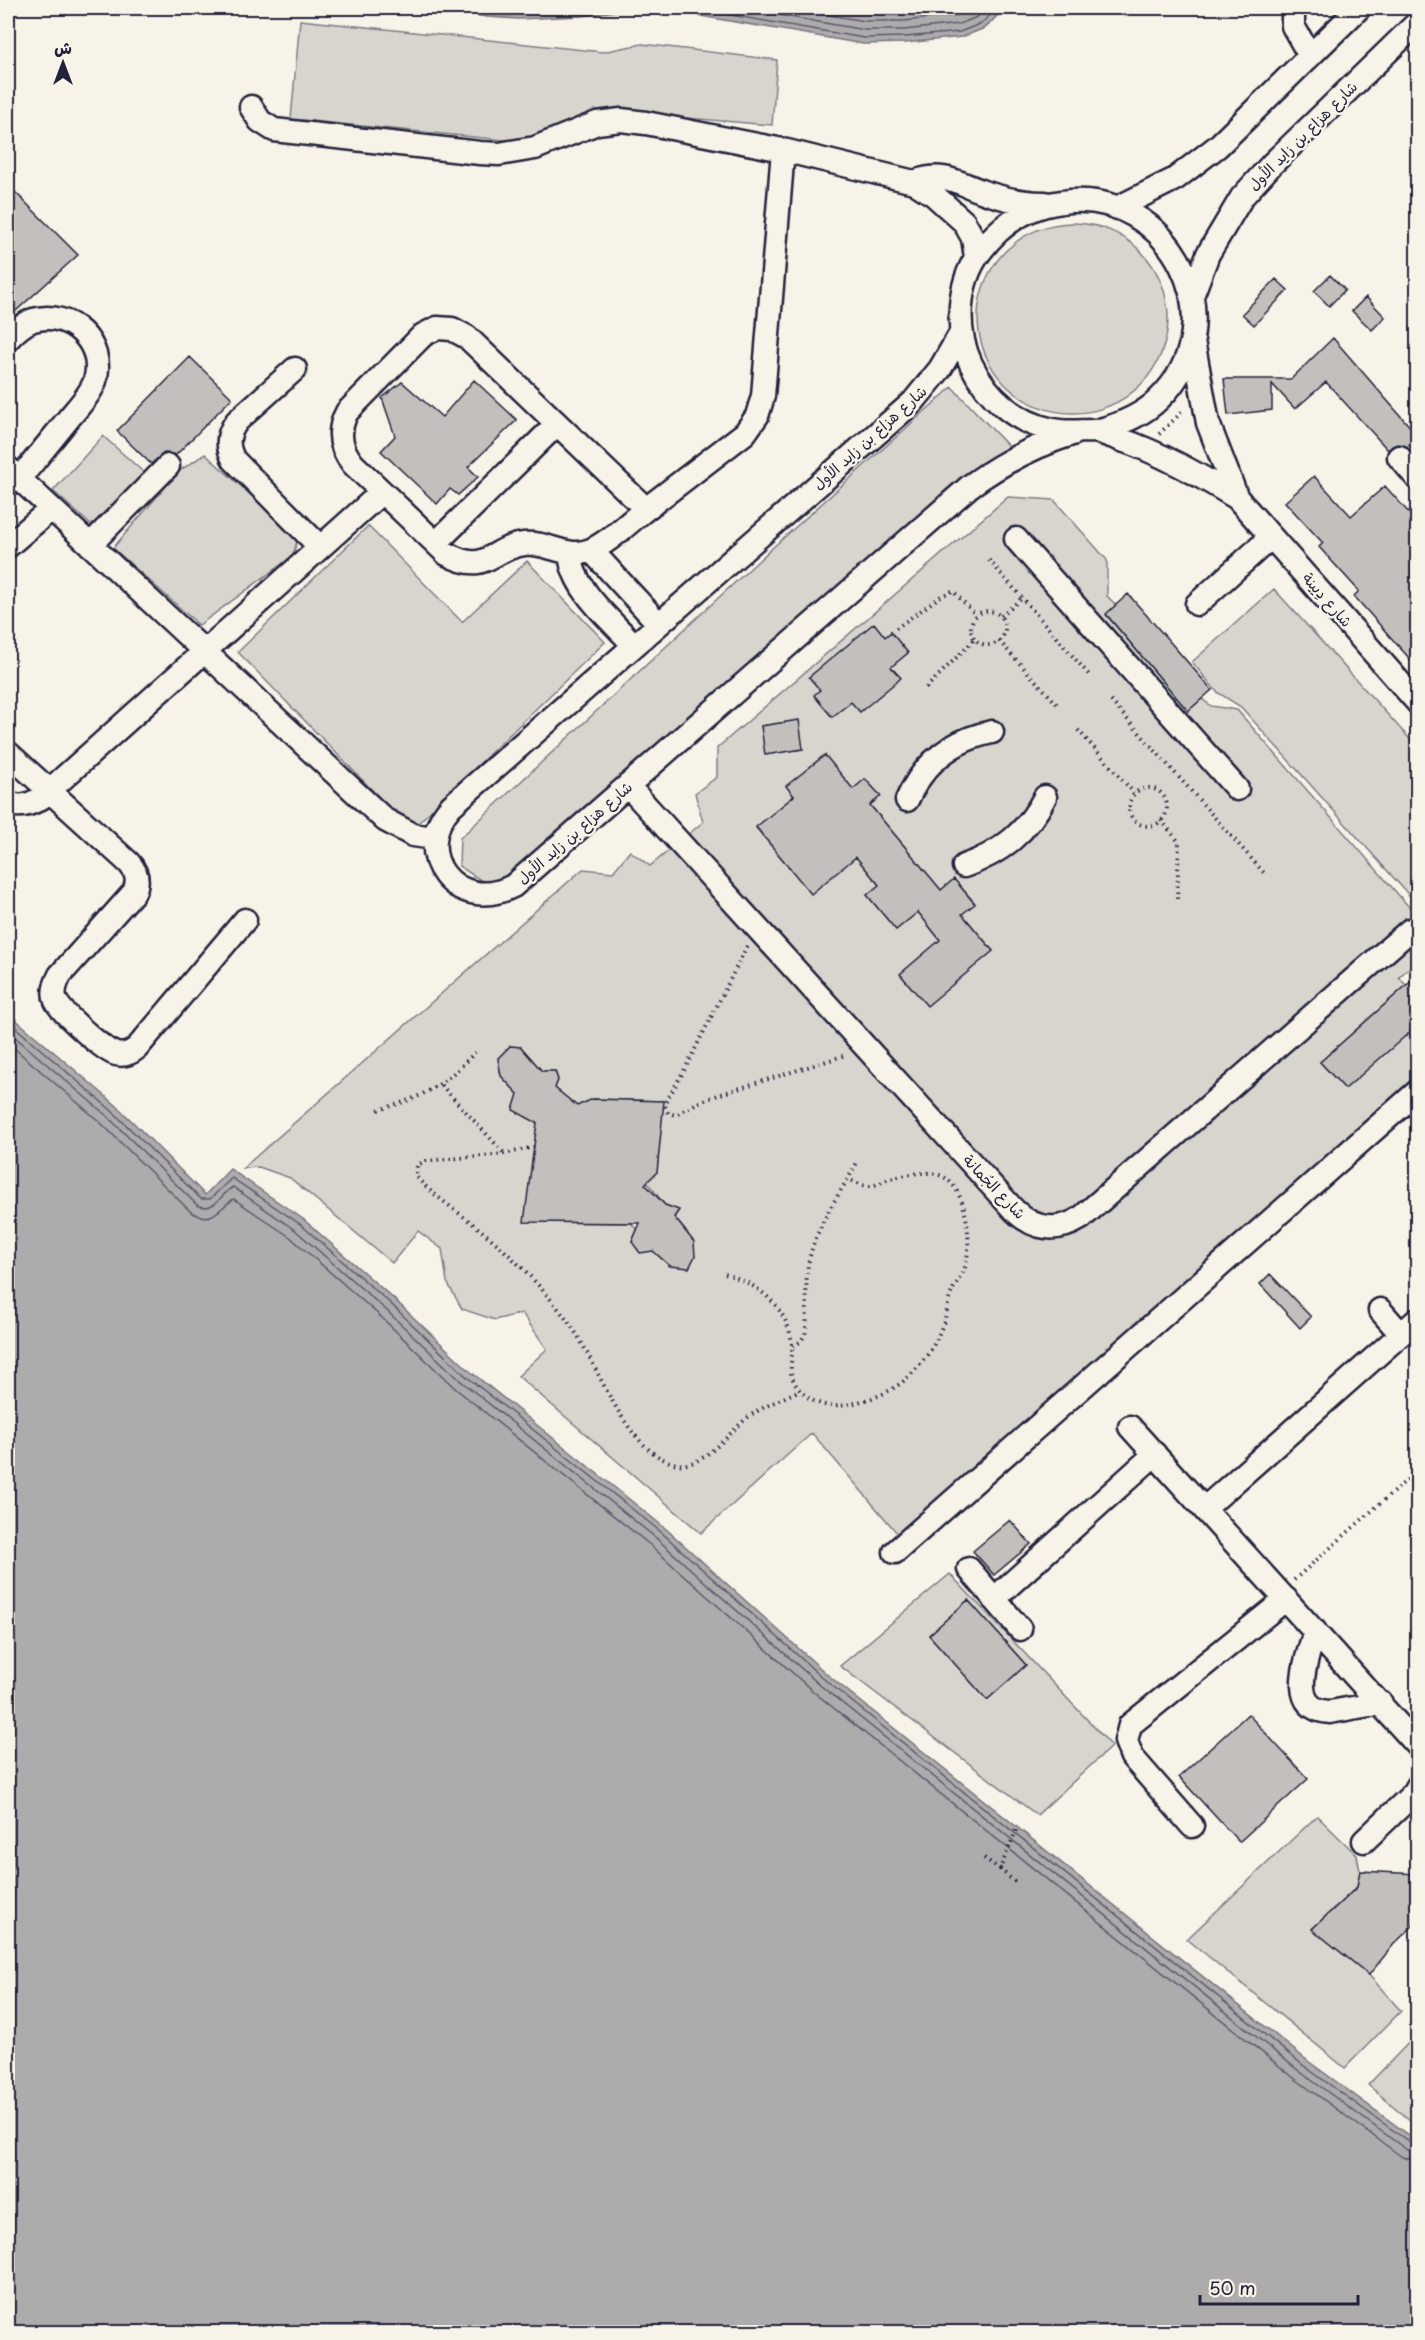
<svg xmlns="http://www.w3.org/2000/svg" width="1425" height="2340" font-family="'Playpen Sans','Playpen Sans Arabic',sans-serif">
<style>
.green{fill:#d8d5cf;stroke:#7d7c85;stroke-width:1.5;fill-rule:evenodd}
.water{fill:#aeabad;stroke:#76747f;stroke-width:1.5}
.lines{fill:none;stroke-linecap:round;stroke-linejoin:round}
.shore{stroke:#5a5969;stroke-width:1.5}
.building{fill:#c2bfbd;stroke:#22223b;stroke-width:1.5}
.minor-casing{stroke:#22223b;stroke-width:27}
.path{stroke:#22223b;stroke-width:4;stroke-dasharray:1.5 4.5;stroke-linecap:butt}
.minor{stroke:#f7f3e8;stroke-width:22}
.labels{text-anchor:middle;stroke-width:5;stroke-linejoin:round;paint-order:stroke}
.street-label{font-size:15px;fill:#22223b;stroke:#f7f3e8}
</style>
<rect width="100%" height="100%" fill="#f7f3e8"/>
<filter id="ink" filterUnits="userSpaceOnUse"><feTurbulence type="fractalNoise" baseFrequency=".0167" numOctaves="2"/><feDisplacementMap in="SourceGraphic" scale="12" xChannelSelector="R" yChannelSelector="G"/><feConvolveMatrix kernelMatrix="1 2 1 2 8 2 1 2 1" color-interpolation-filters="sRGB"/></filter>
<g filter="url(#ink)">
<path class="green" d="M300,20l302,32 40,-8 135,16 -5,65 -169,-14 -79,31 -233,-23z
M978 318a95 95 0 1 1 190 0a95 95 0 1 1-190 0Z
M952,387l57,60 -88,69 -403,359 -33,8 -26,-17 1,-28 311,-289z
M103,436l48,43 -50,55 -48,-43z
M205,454l93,83 -5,19 -94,69 -86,-77 66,-77z
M1008,497l46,3 53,60v36l9,9 -10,10 82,96 14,-12 9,7 26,4 180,206v45l-18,16 18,21v78l-101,95 -418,363 -86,-101 -111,100 -183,-157 29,-27 -25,-36 -27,7 -33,-11 -15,-27 -5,-33 -24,-18 -26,32 -102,-85 -31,-11 -16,1 340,-299 30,3 17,-21 20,15 53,-44 -8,-29 22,-16v-29zM874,624l11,13 6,-4 17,20 -17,14 -31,45 -9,-10 -19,15 -18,-21 6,-6 -11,-13zM798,720l4,29 -36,6 -5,-29zM824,755l29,34 13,-10 14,17 -10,9 71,85 13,-11 21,24 -13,11 31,37 -66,54 -27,-31 40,-34 -22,-28 -22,18 -29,-35 12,-10 -28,-34 -40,42 -55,-65 38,-32 -7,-10zM1391,999l25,27 -71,63 -25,-27zM510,1046l11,1 21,24h13l3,9 -3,8 22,18 16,-7 70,2 -6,71 -10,10 18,23 14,5 -5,7c15,18 27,26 15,50l-19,-1 -17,-15 -21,-9 5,-12 -6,-7 -106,-1 13,-105 -24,-7 4,-16 -17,-18 -3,-17z
M368,526l94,96 65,-61 78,81 -194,188 -173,-178z
M1274,589l143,158v157l-176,-197 -24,-15 -25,-30z
M950,1574l162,172 -75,69 -197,-149zM968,1600l58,65 -39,35 -58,-65z
M1317,1816l40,39 3,16 -3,16 -45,42 57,46 32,36 -56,57 -158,-129z
M1417,2034v92l-49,-41z"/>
<path class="water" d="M432,8h573l-20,20 -23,9 -57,6 -42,1 -197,-34 -36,-1 -48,7 -63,3 -32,-2z
M8,1013l108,92 89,90 25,-26 73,50 92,81 76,72 194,156 164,148 479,385 109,80v191h-1409z"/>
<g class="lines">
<path class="shore" d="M467,8l52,5 80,-5
M690,8l174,30 41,-1 55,-5 22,-9 15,-15
M738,8l127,22h39l55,-6 18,-7 10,-9
M787,8l78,13h39l52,-6 18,-7
M8,1021l103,89 90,89h9l22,-21 68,46 91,80 76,73 194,155 164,148 479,386 108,78 6,1
M8,1031l98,84 91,90c17,8 23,-10 36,-18l62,43 91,80 76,72 194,156 165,148 478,385 108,79 11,2
M8,1043l92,79 91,90c23,13 27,-4 43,-13l56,38 90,79 76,73 194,156 165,148 479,385 108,79 16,5"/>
</g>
<path class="building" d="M8,185l70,70 -70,63z
M1330,275l15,15 -16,16 -15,-15z
M1276,279l12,11 -34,35 -12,-11z
M1366,297l19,20 -13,13 -20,-19z
M1333,338l85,98 -11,11 -10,-3 -9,6 -62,-68 -31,27 -23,-25v26l-44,5 -4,-36h67z
M190,357l42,41 -56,57 -12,-2 -13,11 -34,-33z
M474,380l43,40 -49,47 10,10 -20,18 -8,-6 -13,15 -56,-53 14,-15 -13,-38 20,-16 40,35z
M1314,476l37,40 34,-30 33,37v145l-64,-72 5,-5 -40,-44 4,-4 -38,-41z
M1128,594l84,96 -24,21 -82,-97z
M874,623l11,14 6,-5 17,21 -17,14 10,11 -41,34 -9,-10 -19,15 -18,-22 6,-5 -11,-13z
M799,720l4,29 -38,6 -4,-29z
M825,755l28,34 12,-10 16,17 -11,9 71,85 13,-11 21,25 -13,10 31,37 -66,55 -27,-32 40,-34 -22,-28 -22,18 -29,-35 12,-10 -23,-28 -45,37 -55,-67 38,-31 -8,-10z
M1418,975v50l-73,64 -25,-27z
M510,1046l11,1 21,24h13l3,9 -3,8 22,18 16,-7 71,2 -7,71 -12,12 20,21 14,5 -5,7 20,25 1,14 -6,12 -19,-2 -17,-15 -13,2 -8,-11 8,-19 -116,-1 13,-99 -24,-13 5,-16 -17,-18 -3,-18z
M1270,1274l41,43 -11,11 -40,-44z
M1010,1520l21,24 -37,31 -21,-24z
M968,1600l58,65 -39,35 -58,-65z
M1248,1714l60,65 -69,63 -60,-65z
M1360,1871l58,3v47l-24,23 -25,31 -57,-46 45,-42z"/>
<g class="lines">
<defs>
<path id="minor" d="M1293,8v18l17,30
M251,107l9,14 14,9 206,23 19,1 36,-6 62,-25 24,-3 25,3 137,27 131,32 20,13 30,27 9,16 3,19
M914,182c33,-12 46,3 76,12 18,6 36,9 55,9
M1119,207l56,-28 43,-33 141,-138
M1192,296l16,-42 34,-57 30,-33 146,-142
M437,328l15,1 15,8 179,172c-17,13 -35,32 -55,41 -24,10 -44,-9 -67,-6 -34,4 -36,32 -77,10l-94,-90c-13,-16 -16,-33 -6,-52l76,-77z
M961,333l-21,36 -27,33 -462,404c-43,48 6,109 62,80l457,-400c33,-24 66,-41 105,-53
M8,339c7,-8 15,-15 25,-19 37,-11 73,24 62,61 -5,14 -17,26 -26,37 -17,21 -33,41 -50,61
M1193,341l15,82 29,75 181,205
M295,369l-58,52c-10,13 -11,25 -3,39l86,87
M1096,431c23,-6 46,-15 63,-32 80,-78 11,-212 -97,-197 -35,4 -62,23 -82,50 -23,31 -25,78 -9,112 16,33 45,59 82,66 14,3 27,1 40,1 9,1 18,5 26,8 42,14 80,36 118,59
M1399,457l19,22
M8,468l377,352 28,15 21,3
M646,509l99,-76 12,-17 6,-20 20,-246
M1016,539l221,250
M436,543l121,-119
M90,545l78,-79
M8,546l43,-37
M591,550l68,74
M570,553c2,36 41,67 64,92
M1197,604l74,-67
M8,753l121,110c8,9 10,18 5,29l-74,83c-4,8 -8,17 -4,26 5,11 48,50 60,53 8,2 15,-1 21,-6l108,-128
M628,786l386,424c20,20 43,23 67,8l329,-288
M907,800c17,-38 45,-60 85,-68
M8,803c12,5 22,2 33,-5l341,-306
M964,866c37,-13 63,-34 81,-69
M1380,1310l21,24
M1130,1427l288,319
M1204,1509l214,-190
M895,1552l523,-461
M969,1569l51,60
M994,1599l161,-145
M1315,1631c-7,25 -30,79 15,81l51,-9
M1192,1826l-60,-69 -6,-16 4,-16 156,-126
M1364,1841l50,-48 4,-7"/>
</defs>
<use href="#minor" class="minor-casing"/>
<path class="path" d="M1159,434l25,-24
M989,560l101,116
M971 628a17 17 0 1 1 34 0a17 17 0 1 1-34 0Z
M1001,616l21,-18
M891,632l50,-36 12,-5 23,24
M999,641l58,63
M926,688l49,-49
M1111,701l154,173
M1078,730l56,63
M1129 807a19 19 0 1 1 38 0a19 19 0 1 1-38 0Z
M1161,820l18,22 -2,59
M747,946l-61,121 -20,35 -1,4 3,7 8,2 23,-13 22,-8 125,-39
M441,1085l63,68
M378,1110c44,-12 66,-24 97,-58
M534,1147l-29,7 -79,7 -9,4 -1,11c12,16 48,40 66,55 32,26 73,69 95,104 24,38 52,121 101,129 26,5 54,-36 73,-49 15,-10 33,-17 49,-25
M725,1274c33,9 64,34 67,71 1,9 -2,18 -1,27 2,16 19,30 34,33 14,3 27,-1 40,-5 38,-9 65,-40 78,-76 4,-10 4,-20 8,-30 3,-9 10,-16 13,-24 9,-23 4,-74 -16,-90 -15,-13 -44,-5 -61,0 -6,2 -12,6 -17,6 -8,0 -15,-4 -22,-7
M793,1346l7,-4 5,-7c4,-23 -1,-46 3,-69 6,-38 32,-72 50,-105
M1294,1580l124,-110
M984,1858l16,11 18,-43
M1000,1869l16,14"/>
<use href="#minor" class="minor"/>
</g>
</g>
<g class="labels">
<g class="street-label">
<text transform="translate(1303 136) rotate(-45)" y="5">شارع هزاع بن زايد الأول</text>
<text transform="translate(870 438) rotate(-42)" y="5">شارع هزاع بن زايد الأول</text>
<text transform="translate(1327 600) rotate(49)" y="5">شارع دِيينة</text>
<text transform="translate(575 833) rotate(-41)" y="5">شارع هزاع بن زايد الأول</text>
<text transform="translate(994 1187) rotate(46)" y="5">شارع الجُمانة</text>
</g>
</g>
<rect width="1425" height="2340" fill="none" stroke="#f7f3e8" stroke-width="30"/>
<rect x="15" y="15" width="1395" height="2310" fill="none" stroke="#22223b" stroke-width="2" filter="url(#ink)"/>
<g transform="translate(63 63)" stroke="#f7f3e8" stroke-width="4.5" paint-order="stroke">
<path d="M0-4.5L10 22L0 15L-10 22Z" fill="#22223b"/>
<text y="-9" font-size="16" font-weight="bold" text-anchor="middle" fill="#22223b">ش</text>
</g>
<path d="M1200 2295v9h158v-9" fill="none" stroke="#22223b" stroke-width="3"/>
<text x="1209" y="2295" font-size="18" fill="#22223b" stroke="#f7f3e8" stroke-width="4.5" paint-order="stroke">50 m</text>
</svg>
